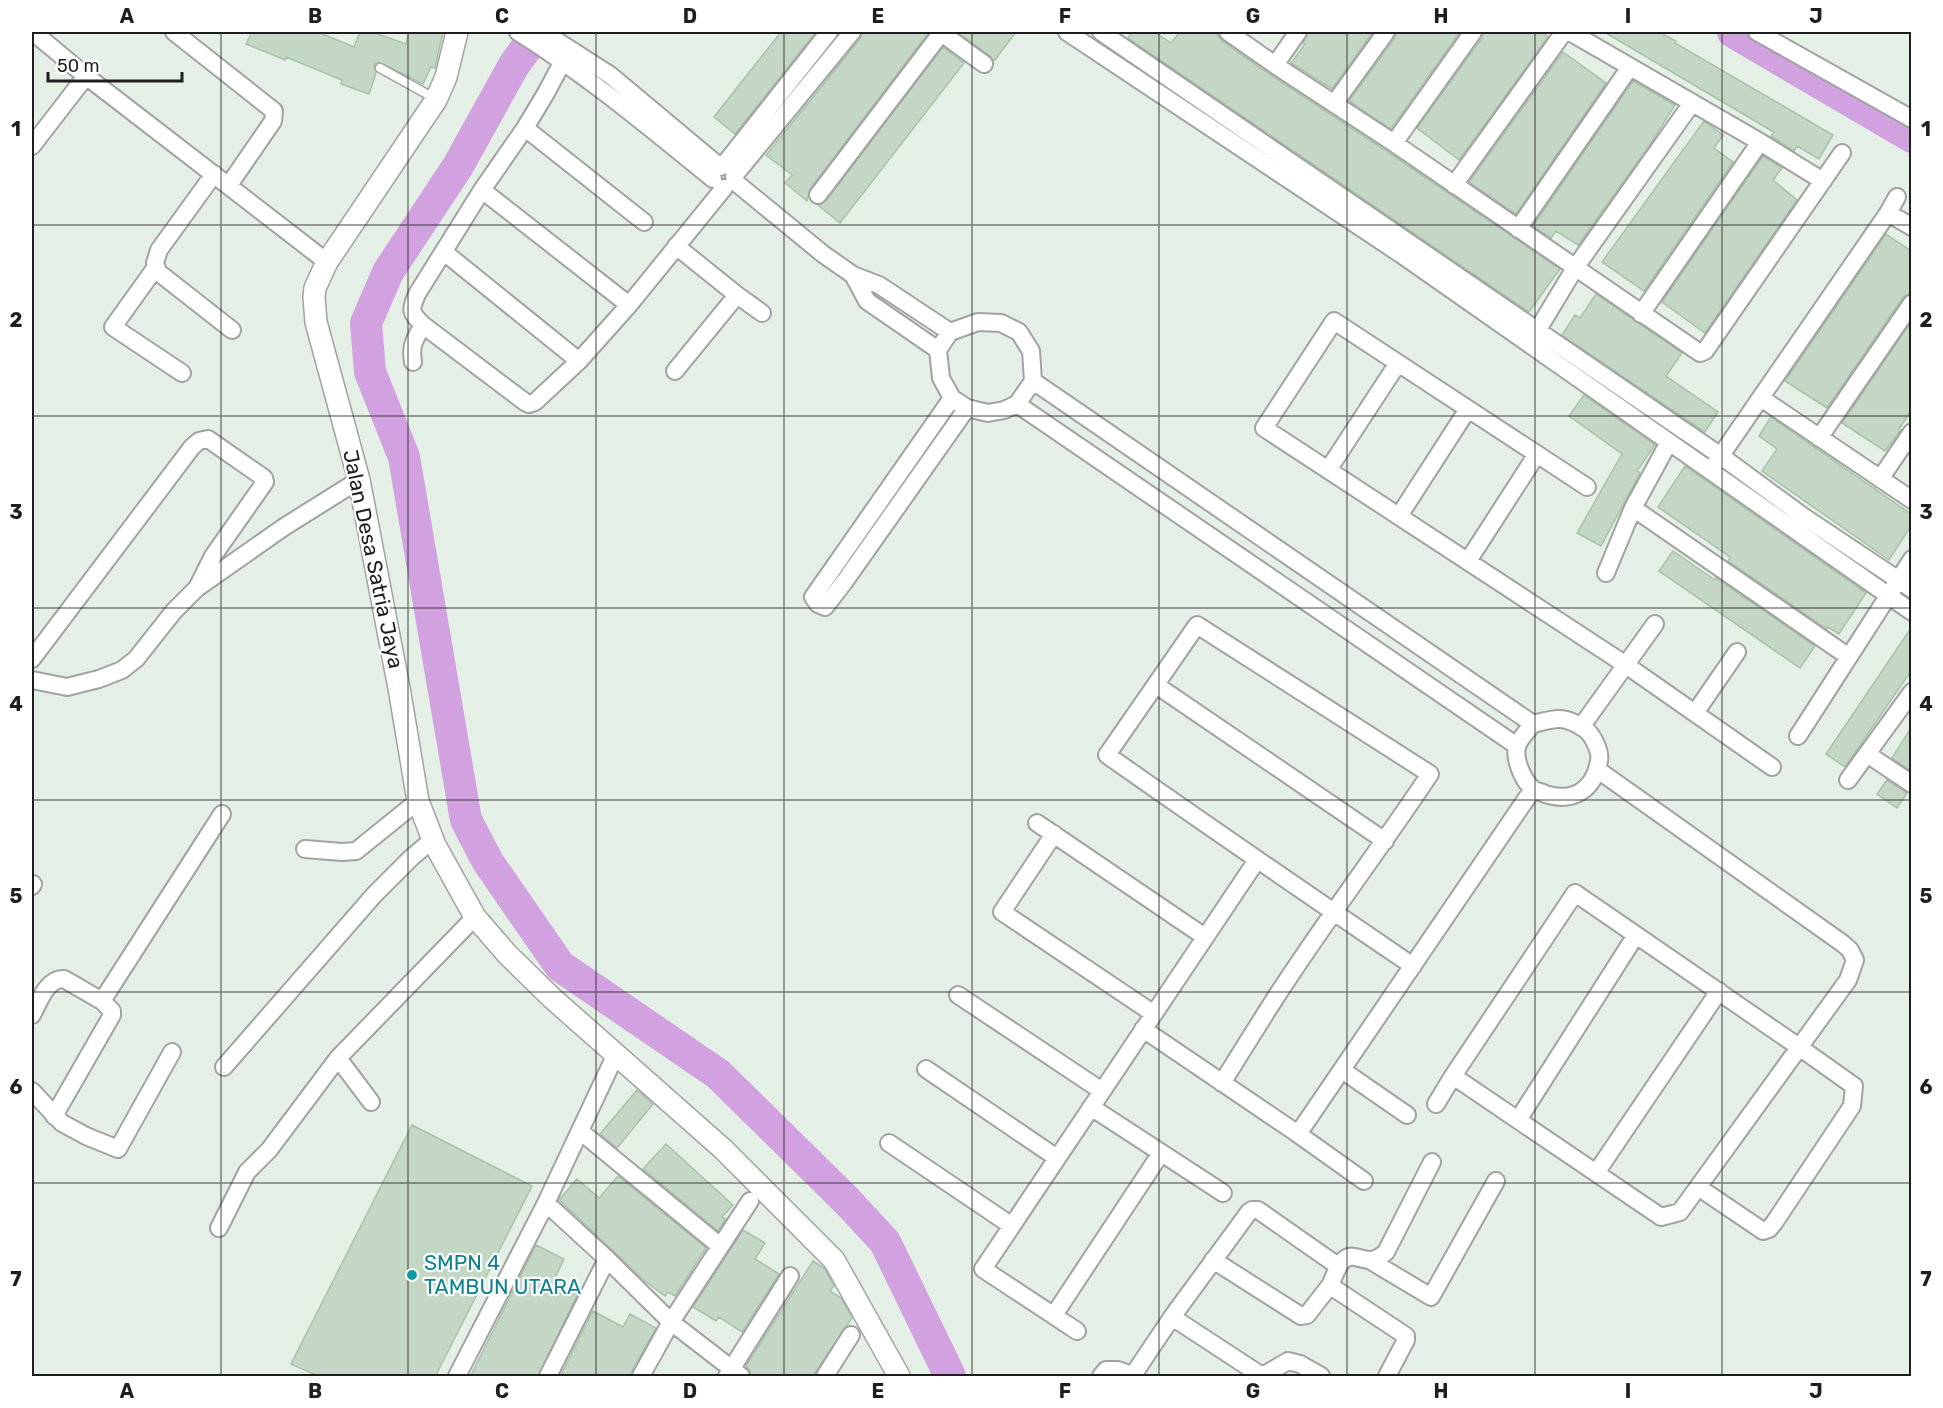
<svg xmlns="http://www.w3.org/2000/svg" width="1943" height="1408" font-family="Rubik,sans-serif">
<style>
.grass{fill:#a6eaed}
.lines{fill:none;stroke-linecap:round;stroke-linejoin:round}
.river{stroke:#d2a1e0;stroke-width:32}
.building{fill:#c4d7c4;stroke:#a6c3a5;stroke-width:1.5}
.service-casing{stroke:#a2a2a2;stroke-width:11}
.minor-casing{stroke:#a2a2a2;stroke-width:20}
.tertiary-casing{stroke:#a2a2a2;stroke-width:24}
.service{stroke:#fff;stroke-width:8}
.minor{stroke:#fff;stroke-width:16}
.tertiary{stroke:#fff;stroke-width:21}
.grid{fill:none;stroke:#1e1e1e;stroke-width:1.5;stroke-opacity:0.55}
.culture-dot{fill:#0f9aa8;stroke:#fff;stroke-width:2}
.labels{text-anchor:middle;stroke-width:4.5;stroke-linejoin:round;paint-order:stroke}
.street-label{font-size:21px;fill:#1e1e1e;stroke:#fff}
.culture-label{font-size:21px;fill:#0d838f;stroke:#fff;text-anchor:start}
.neatline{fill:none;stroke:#1e1e1e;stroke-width:2}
.grid-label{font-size:20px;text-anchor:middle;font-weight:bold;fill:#1e1e1e}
</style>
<rect width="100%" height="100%" fill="#e4f0e6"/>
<path class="grass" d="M1733,32h24l154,87v18z"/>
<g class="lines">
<path class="river" d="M538,32l-24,33 -56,101 -70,106 -22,51 4,49 34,85 62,363 22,42 72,104 158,108 130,128 37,40 65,134
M1733,32l179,105"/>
</g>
<path class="building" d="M252,32h66l36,15 6,-15h12l34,12 3,-12h34l-8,36 -4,-1 -8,17 -44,-22 -5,3v4l2,4 -7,21 -28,-10 1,-4 -56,-23 -1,3 -39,-16z
M781,32h35l-81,102 -21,-17z
M863,32h66l-119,157 -3,12 -22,-18 7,-8 -26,-20 94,-116z
M957,32h59l-22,29 -4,-5z
M1132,32h23l16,11 9,-11h35l7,9 47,33 119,78 172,117 -31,43 -401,-274z
M1308,32h65l-41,57 -41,-26 14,-19 -2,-1z
M1396,32h64l-69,97 -42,-28 46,-63z
M1483,32h58l7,5 -89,123 -42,-32 65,-90z
M1604,32h55l17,9 -1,2 158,92 -14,24 -22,-13 -3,5 -23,-15 3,-4 -2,-1z
M943,47l21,16 -124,160 -22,-18 8,-4z
M1563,52l43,31 -90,131 -47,-32z
M1633,81l42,24 -26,41 -71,99 -22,-14 -5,7 -18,-12z
M1704,121l19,14 -9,13 19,14 -89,129 -42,-29z
M1763,156l19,12 -9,12 24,20 -92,133 -43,-31z
M1886,234l25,17v42l-8,4 -76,111 -42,-27z
M1596,294l86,59 -16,23 52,36 -13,20 -143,-97 13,-20 5,3z
M1911,322v89l-12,18 2,1 -16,21 -43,-28z
M1584,395l71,50 -18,26 3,2 -39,73 -24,-13 45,-79 -53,-38z
M1771,417l140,97v12l-22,34 -127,-89 15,-22 -18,-13z
M1685,466l181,127 -27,41 -11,-7 -1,2 -99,-68 2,-4 -72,-50z
M1673,551l42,29 1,-2 99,68 -15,22 -141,-97z
M1911,628v43l-66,96 -19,-13z
M1911,728v43l-19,-13z
M1887,780l20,13 -10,15 -20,-14z
M637,1090l16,14 -36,44 -17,-14z
M412,1125l120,61 -97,191h-115l-29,-13z
M666,1144l67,61 -11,12 4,2 -8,12 -75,-62z
M618,1176l88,72 -31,48 -7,-4 -3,4 -19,-14 -87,-82 18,-21 22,19z
M743,1230l22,13 -10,16 24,15 -37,58 -23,-15 -3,4 -23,-14z
M536,1245l28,14 -10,21 24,13 -40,84h-68z
M813,1261l11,7 10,18 -4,5 11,7 11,20 -40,59h-61l-1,-6 -4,-5z
M593,1311l30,16 7,-13 26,14 -24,43 -1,6h-71z"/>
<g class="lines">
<defs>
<path id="service" d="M380,68l56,31"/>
<path id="minor" d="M33,32l53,44 241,186
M174,32l100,79 -1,10 -44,64
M518,32c69,43 132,96 195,147
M543,32l67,43 110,92
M940,32l44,32
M1067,32l335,223 510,357
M1101,32l620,424 83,61 108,72
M1228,32l47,33 119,78 306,210 5,-2 137,-198
M1570,32l190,110 63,39
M1757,32l155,87
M573,51l-10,10 -17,32 -21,35 -43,62 -65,104c-7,17 -7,18 6,31l102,77 4,2 6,-2 44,-41 50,-56 95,-117
M1275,65l23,-33
M1334,104l52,-72
M525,128l119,94
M1394,143l79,-111
M32,146l54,-70
M723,166l106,-134
M214,174l-55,76 -4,13 3,9 74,58
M734,176l118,-144
M734,181l89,73 30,21 26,10 71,47
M1454,185l110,-153
M482,190l147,115
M818,195l124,-163
M1888,213l24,14
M1518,229l112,-162
M676,246l61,49 25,18
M444,252l135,109
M156,267l-43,60 69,46
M853,275l14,26 71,49 3,28 11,20 15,10 21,5 16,-3 13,-6 16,-23 -2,-30 -12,-19 -18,-9 -23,-1 -28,10 -12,18
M1641,314l119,-172
M1531,341l44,-73 117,-165
M413,362c-3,-17 2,-23 10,-37
M675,371l62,-76
M1033,381l500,343c23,-6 31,-9 52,5 8,6 16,23 14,32 -5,29 -26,42 -54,33 -3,-2 -10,-3 -12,-5 -10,-8 -19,-30 -16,-42 2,-8 11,-17 16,-23
M952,398l-139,199 5,7 7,3 20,-26 122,-173
M1761,398l151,102
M1017,404l500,342
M1819,438l93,-135
M1715,464l173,-251 9,-16
M1328,470l70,-107
M1880,479l32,-47
M1587,487l-253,-166 -70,107 362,237 146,102
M1633,508l216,149
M1399,516l69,-107
M1468,561l69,-107
M1606,573l27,-65 36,-66
M32,659l160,-212 7,-6 9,-2 56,39 1,4 -52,74 -16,32
M32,680l35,7 32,-8 23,-9 14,-11 38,-48 23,-23 87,-61 75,-47
M1156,685l229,156
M1695,713l42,-61
M1581,727l74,-103
M1798,736l114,-177
M1867,754l45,30
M1598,770l244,173 8,7 5,10 -7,20 -168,232 -19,5 -208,-141 122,-183 224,154 55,39 -2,20 -78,117 -5,6 -6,2 -65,-44
M1848,780l64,-88
M1037,823l168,114
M1054,834l-52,78 152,102
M305,849l37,3 14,-1 62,-50
M32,886l1,-2
M958,995l144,96
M32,1015c7,-13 15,-37 32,-36l38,22 120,-187
M1143,1029l155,105
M338,1058l33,44
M224,1067l150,-172 37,-37 21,-18
M926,1069l131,89
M1342,1070l65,45
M1222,1083c18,-29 36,-58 54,-86 49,-76 104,-148 154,-223l-233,-149 -90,130c101,71 203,141 306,211
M32,1091l30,32 24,13 32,13 54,-97
M1436,1104l17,-28
M1091,1107l132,86
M54,1116l58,-101v-4l-10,-10
M1518,1120l118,-185
M580,1131l140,115
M889,1143l123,83
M1596,1173l123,-182
M1364,1181l-66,-47 235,-345
M546,1203l61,56 64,63 70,54
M219,1228l28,-56 22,-22 69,-92 137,-141
M1213,1260l88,56 6,-1 24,-31
M1371,1261l60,36 65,-116
M1054,1315l107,-162
M1172,1317l87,57h7l22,-13 12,3 21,12
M1077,1331l-94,-62 274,-409
M1133,1375l39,-58 77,-105 3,-2h6l80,56
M457,1376l89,-173 70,-149
M548,1376l59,-117
M641,1376l30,-54 79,-121
M727,1376l63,-100
M825,1376l26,-41
M1101,1376l5,-6h12l16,6
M1387,1376l19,-36v-4l-74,-49 -1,-3c19,-54 29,-7 55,-32l46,-90"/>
<path id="tertiary" d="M457,32l-11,45 -10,23 -109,162 -12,26 -1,9 2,25 43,158 40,208 19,113 17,44 40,72 32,37 45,44 171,151 111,111 65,116"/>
</defs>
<use href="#service" class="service-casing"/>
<use href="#minor" class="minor-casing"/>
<use href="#tertiary" class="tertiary-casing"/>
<use href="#service" class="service"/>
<use href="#minor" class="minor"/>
<use href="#tertiary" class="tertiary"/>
</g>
<path class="grid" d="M221,32v1344M408,32v1344M596,32v1344M784,32v1344M972,32v1344M1159,32v1344M1347,32v1344M1535,32v1344M1722,32v1344M32,225h1880M32,416h1880M32,608h1880M32,800h1880M32,992h1880M32,1183h1880"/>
<circle class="culture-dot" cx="412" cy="1275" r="6"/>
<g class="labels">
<g class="street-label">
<text transform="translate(373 559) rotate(78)" y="7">Jalan Desa Satria Jaya</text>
</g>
<g class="culture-label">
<text x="424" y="1270">SMPN 4<tspan x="424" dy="24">TAMBUN UTARA</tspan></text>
</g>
</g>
<rect width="1943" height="1408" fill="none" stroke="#ffffff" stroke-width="66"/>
<path d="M48 72v9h134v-9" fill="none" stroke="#1e1e1e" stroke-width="3"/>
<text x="57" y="72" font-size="18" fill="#1e1e1e" stroke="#ffffff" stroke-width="4.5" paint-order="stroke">50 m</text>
<rect x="33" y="33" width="1877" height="1342" class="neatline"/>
<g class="grid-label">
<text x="127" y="23">A</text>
<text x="315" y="23">B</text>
<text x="502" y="23">C</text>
<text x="690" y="23">D</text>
<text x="878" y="23">E</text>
<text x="1065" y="23">F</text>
<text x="1253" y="23">G</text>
<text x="1441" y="23">H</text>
<text x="1628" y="23">I</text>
<text x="1816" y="23">J</text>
<text x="16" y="136">1</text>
<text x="1926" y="136">1</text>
<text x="16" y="327">2</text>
<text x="1926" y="327">2</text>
<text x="16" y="519">3</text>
<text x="1926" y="519">3</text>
<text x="16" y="711">4</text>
<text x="1926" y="711">4</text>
<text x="16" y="903">5</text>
<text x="1926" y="903">5</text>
<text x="16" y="1094">6</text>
<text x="1926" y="1094">6</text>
<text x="16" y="1286">7</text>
<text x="1926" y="1286">7</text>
<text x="127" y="1398">A</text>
<text x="315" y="1398">B</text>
<text x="502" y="1398">C</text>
<text x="690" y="1398">D</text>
<text x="878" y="1398">E</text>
<text x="1065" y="1398">F</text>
<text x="1253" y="1398">G</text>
<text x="1441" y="1398">H</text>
<text x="1628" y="1398">I</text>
<text x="1816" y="1398">J</text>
</g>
</svg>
